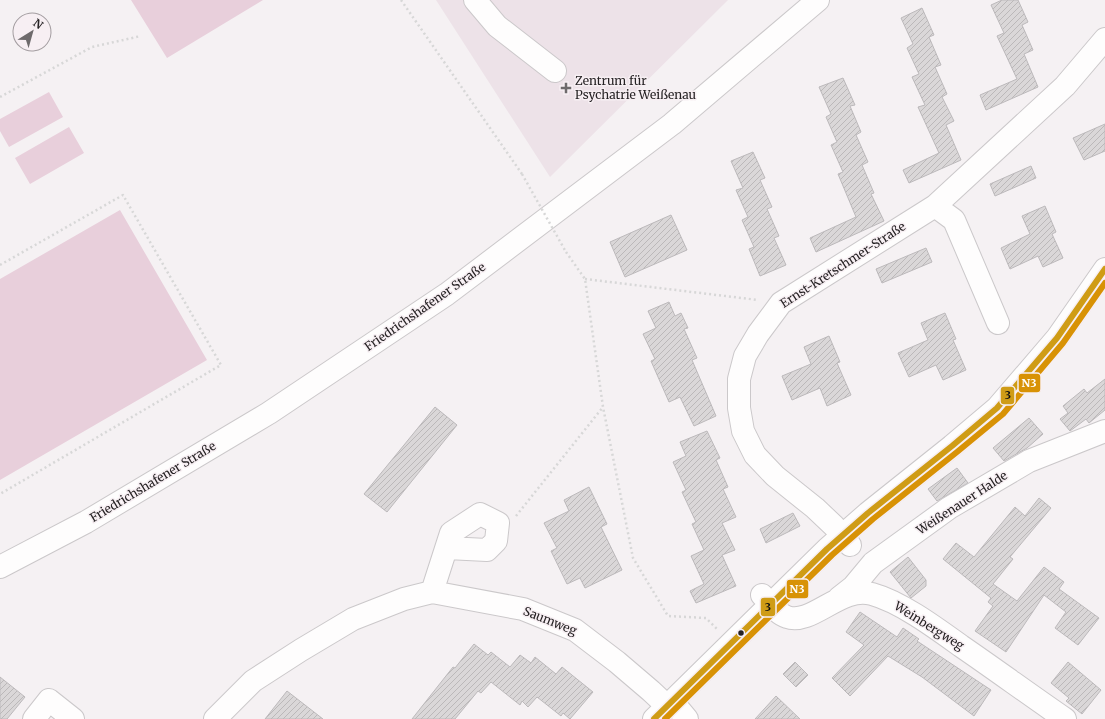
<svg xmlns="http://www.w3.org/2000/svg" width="1105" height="719" font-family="Merriweather,serif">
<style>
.built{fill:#ede2e8}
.park{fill:#e8cfdb}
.building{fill:url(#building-hatch);stroke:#bcb9bb}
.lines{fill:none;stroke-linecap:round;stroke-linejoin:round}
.minor-casing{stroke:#cbc8ca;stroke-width:24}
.major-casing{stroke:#cbc8ca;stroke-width:24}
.path{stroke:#d7d7d7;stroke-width:2.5;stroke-dasharray:2 3;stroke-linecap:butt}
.minor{stroke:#fefdfd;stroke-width:22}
.major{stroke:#fefdfd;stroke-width:22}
.path-bridge{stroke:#d7d7d7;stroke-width:2.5;stroke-dasharray:2 3;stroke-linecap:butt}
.bus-1-casing{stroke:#f7eff3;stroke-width:9}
.bus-2-casing{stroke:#f7eff3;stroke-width:9}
.bus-1{stroke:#cf9c16;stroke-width:6}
.bus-2{stroke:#d89205;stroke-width:6}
.poi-dot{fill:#6e6a6c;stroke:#f7eff3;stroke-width:1.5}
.bus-dot{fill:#262224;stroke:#f7eff3;stroke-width:1.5}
.labels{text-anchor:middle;stroke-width:3;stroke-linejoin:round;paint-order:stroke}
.poi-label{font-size:12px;fill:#262224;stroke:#f7eff3;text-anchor:start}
.street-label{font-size:12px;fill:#262224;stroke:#f7eff3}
.line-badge{stroke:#f7eff3;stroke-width:1.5}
.badge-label{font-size:11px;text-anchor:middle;font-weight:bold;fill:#fff}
.pale-badge-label{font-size:11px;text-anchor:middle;font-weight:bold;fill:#111}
</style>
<defs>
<pattern id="building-hatch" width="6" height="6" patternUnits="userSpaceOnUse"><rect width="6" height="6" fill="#dad7d8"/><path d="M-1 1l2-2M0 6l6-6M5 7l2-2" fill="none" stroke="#bbb8b9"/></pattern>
</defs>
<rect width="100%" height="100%" fill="#f5f1f3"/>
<path class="built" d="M436,0h292l-178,177z"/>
<path class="park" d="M131,0h132l-96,58z
M49,92l14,25 -54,30 -9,-16v-12z
M69,127l15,26 -54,31 -15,-26z
M120,210l87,150 -207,120v-201z"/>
<path class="building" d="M1002,0h16l10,22 -6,3 11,25 -9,4 14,33 -52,23 -6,-15 37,-16 -20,-43 7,-3 -13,-28z
M922,8l12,27 -5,2 12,28 -6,2 12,27 -5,3 12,24 -8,4 15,35 -52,23 -6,-13 36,-17 -21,-46 7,-2 -13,-28 7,-3 -12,-26 6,-4 -12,-26z
M843,78l12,27 -5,1 11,26 -5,3 12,27 -6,3 12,28 -3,1 13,27 -68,31 -6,-14 46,-21 -18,-43 5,-2 -12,-27 6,-3 -11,-25 5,-3 -12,-27z
M1105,124v27l-21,9 -11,-22z
M753,152l12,26 -5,2 12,27 -5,2 12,27 -5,2 12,27 -26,11 -11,-27 5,-2 -12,-27 6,-3 -12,-27 7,-2 -12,-27z
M1031,166l5,12 -41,18 -5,-12z
M1045,206l11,26 -4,2 11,24 -20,9 -5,-11 -28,13 -9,-21 29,-14 -8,-18z
M671,215l16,35 -62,27 -15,-35z
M926,248l6,14 -50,21 -6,-14z
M669,302l6,14 6,-3 7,15 -4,1 13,29 -5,2 24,56 -22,10 -14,-29 -11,5 -18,-41 4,-2 -12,-25 13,-6 -8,-17z
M945,313l11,26 -3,1 13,30 -23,10 -7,-15 -27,12 -11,-24 30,-13 -7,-17z
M829,336l11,26 -3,1 14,32 -24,11 -7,-18 -28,12 -10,-24 29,-12 -7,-17z
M1105,379v31l-16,13 -3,-4 -16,12 -10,-12 8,-6 -5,-7 21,-17 3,4z
M435,407l22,18 -70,87 -23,-18z
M1029,418l14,16 -16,14 -23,13 -11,-13z
M707,431l13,27 -4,2 12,27 -5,2 13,28 -14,6 13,27 -13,5 14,31 -40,17 -6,-12 14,-7 -13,-28 13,-6 -12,-26 4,-2 -14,-30 4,-2 -13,-28 13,-6 -6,-14z
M957,468l11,15 -31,18 -9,-12z
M589,487l18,37 -6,3 21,43 -37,18 -5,-10 -13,6 -16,-33 6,-3 -13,-25 25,-12 -5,-11z
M1039,498l12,10 -41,49 3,2 -20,25 24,17 27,-34 20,15 -5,7 40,29 -21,27 -23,-17 11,-16 -22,-17 -38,57 -31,-21 18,-25 -5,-4 3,-4 -48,-39 13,-16 18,14 41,-50 10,9z
M793,513l7,13 -34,17 -6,-14z
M908,557l18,23v6l-15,12 -21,-26z
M860,612l37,25 6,-9 16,11 -2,2 74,49 -17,26 -52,-39 -34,-21 -38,40 -18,-18 32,-33 -18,-13z
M474,644l14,11 3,-3 19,15 10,-12 11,8 4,-6 21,17 6,-7 31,25 -23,27 -7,-6 -2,3 -24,-19 -9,10 -6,-6 -2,4 -29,-23 -10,11 -3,-2 -23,28h-43l41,-52 2,1z
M795,662l13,13 -12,12 -13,-13z
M1068,662l33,28 -19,24 -16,-13 3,-3 -18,-15z
M0,677l25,20 -18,22h-7z
M287,691l36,28h-58z
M776,696l24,23h-45z"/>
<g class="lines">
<defs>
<path id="minor" d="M475,0l22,26 58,45
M935,206l19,14 44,103
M850,545l-16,-19 -19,-18 -40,-32 -20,-21 -12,-24 -4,-23v-29l6,-23 13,-22 23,-31 154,-97 130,-120 40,-47
M432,592l19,-59 29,-19 18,9 -2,18 -9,9 -40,-2
M762,595c7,7 15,19 25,22 25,9 54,-32 85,-23 29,8 64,34 89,52 35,24 69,49 104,73
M839,598l14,-11 20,-24 76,-55 80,-47 76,-30
M672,701l15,18
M34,719l15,-19 24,19
M215,719l38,-38 48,-31 52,-31 51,-20 28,-7 91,17 52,21 42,32 34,29 16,15
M654,719l173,-170 41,-36 84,-67 45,-38 60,-70 48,-69"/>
<path id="major" d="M0,567l86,-45 183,-109 178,-119 225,-170 146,-124"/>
</defs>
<use href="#minor" class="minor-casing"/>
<use href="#major" class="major-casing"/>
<path class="path" d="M401,0l121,174
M0,97l92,-50 49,-11
M566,252l19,27 18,128 30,151 35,58 38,2 12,12
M0,265l123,-70 98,170 -221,129
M585,279l173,21
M516,516l87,-109"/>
<use href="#minor" class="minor"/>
<use href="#major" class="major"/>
<path class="path-bridge" d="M522,174l44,78"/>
<defs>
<path id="bus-1" d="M654,719l173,-170 41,-36 84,-67 45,-38 60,-70 48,-69"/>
<path id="bus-2" d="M665,719l167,-164 41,-36 84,-67 46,-38 60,-71 42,-60"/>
</defs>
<use href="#bus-1" class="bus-1-casing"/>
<use href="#bus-2" class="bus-2-casing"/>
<use href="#bus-1" class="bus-1"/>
<use href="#bus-2" class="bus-2"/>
</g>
<path class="poi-dot" d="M564 82h4v4h4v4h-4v4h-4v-4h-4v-4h4z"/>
<circle class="bus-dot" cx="741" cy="633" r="3.5"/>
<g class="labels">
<g class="poi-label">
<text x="575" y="85">Zentrum für<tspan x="575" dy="14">Psychatrie Weißenau</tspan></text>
</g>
<g class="street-label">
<text transform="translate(843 265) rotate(-33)" y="4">Ernst-Kretschmer-Straße</text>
<text transform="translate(425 307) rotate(-35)" y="4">Friedrichshafener Straße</text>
<text transform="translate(153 482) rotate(-31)" y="4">Friedrichshafener Straße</text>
<text transform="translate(962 503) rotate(-33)" y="4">Weißenauer Halde</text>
<text transform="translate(550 621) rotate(22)" y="4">Saumweg</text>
<text transform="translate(929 626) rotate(32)" y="4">Weinbergweg</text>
</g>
</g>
<g class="line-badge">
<rect x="1018" y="373" width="23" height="20" rx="4" fill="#d89205"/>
<rect x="1000" y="386" width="15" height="19" rx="4" fill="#cf9c16"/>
<rect x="786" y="579" width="23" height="20" rx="4" fill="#d89205"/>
<rect x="760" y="597" width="16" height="20" rx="4" fill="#cf9c16"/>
</g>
<g class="badge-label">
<text x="1029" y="387">N3</text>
<text x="797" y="593">N3</text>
</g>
<g class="pale-badge-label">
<text x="1008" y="399">3</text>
<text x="768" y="611">3</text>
</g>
<g transform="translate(32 32) rotate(37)"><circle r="19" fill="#f7eff3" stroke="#a39da0"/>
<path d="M0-3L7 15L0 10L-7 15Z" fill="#6e6a6c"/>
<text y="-6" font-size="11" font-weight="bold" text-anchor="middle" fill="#262224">N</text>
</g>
</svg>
